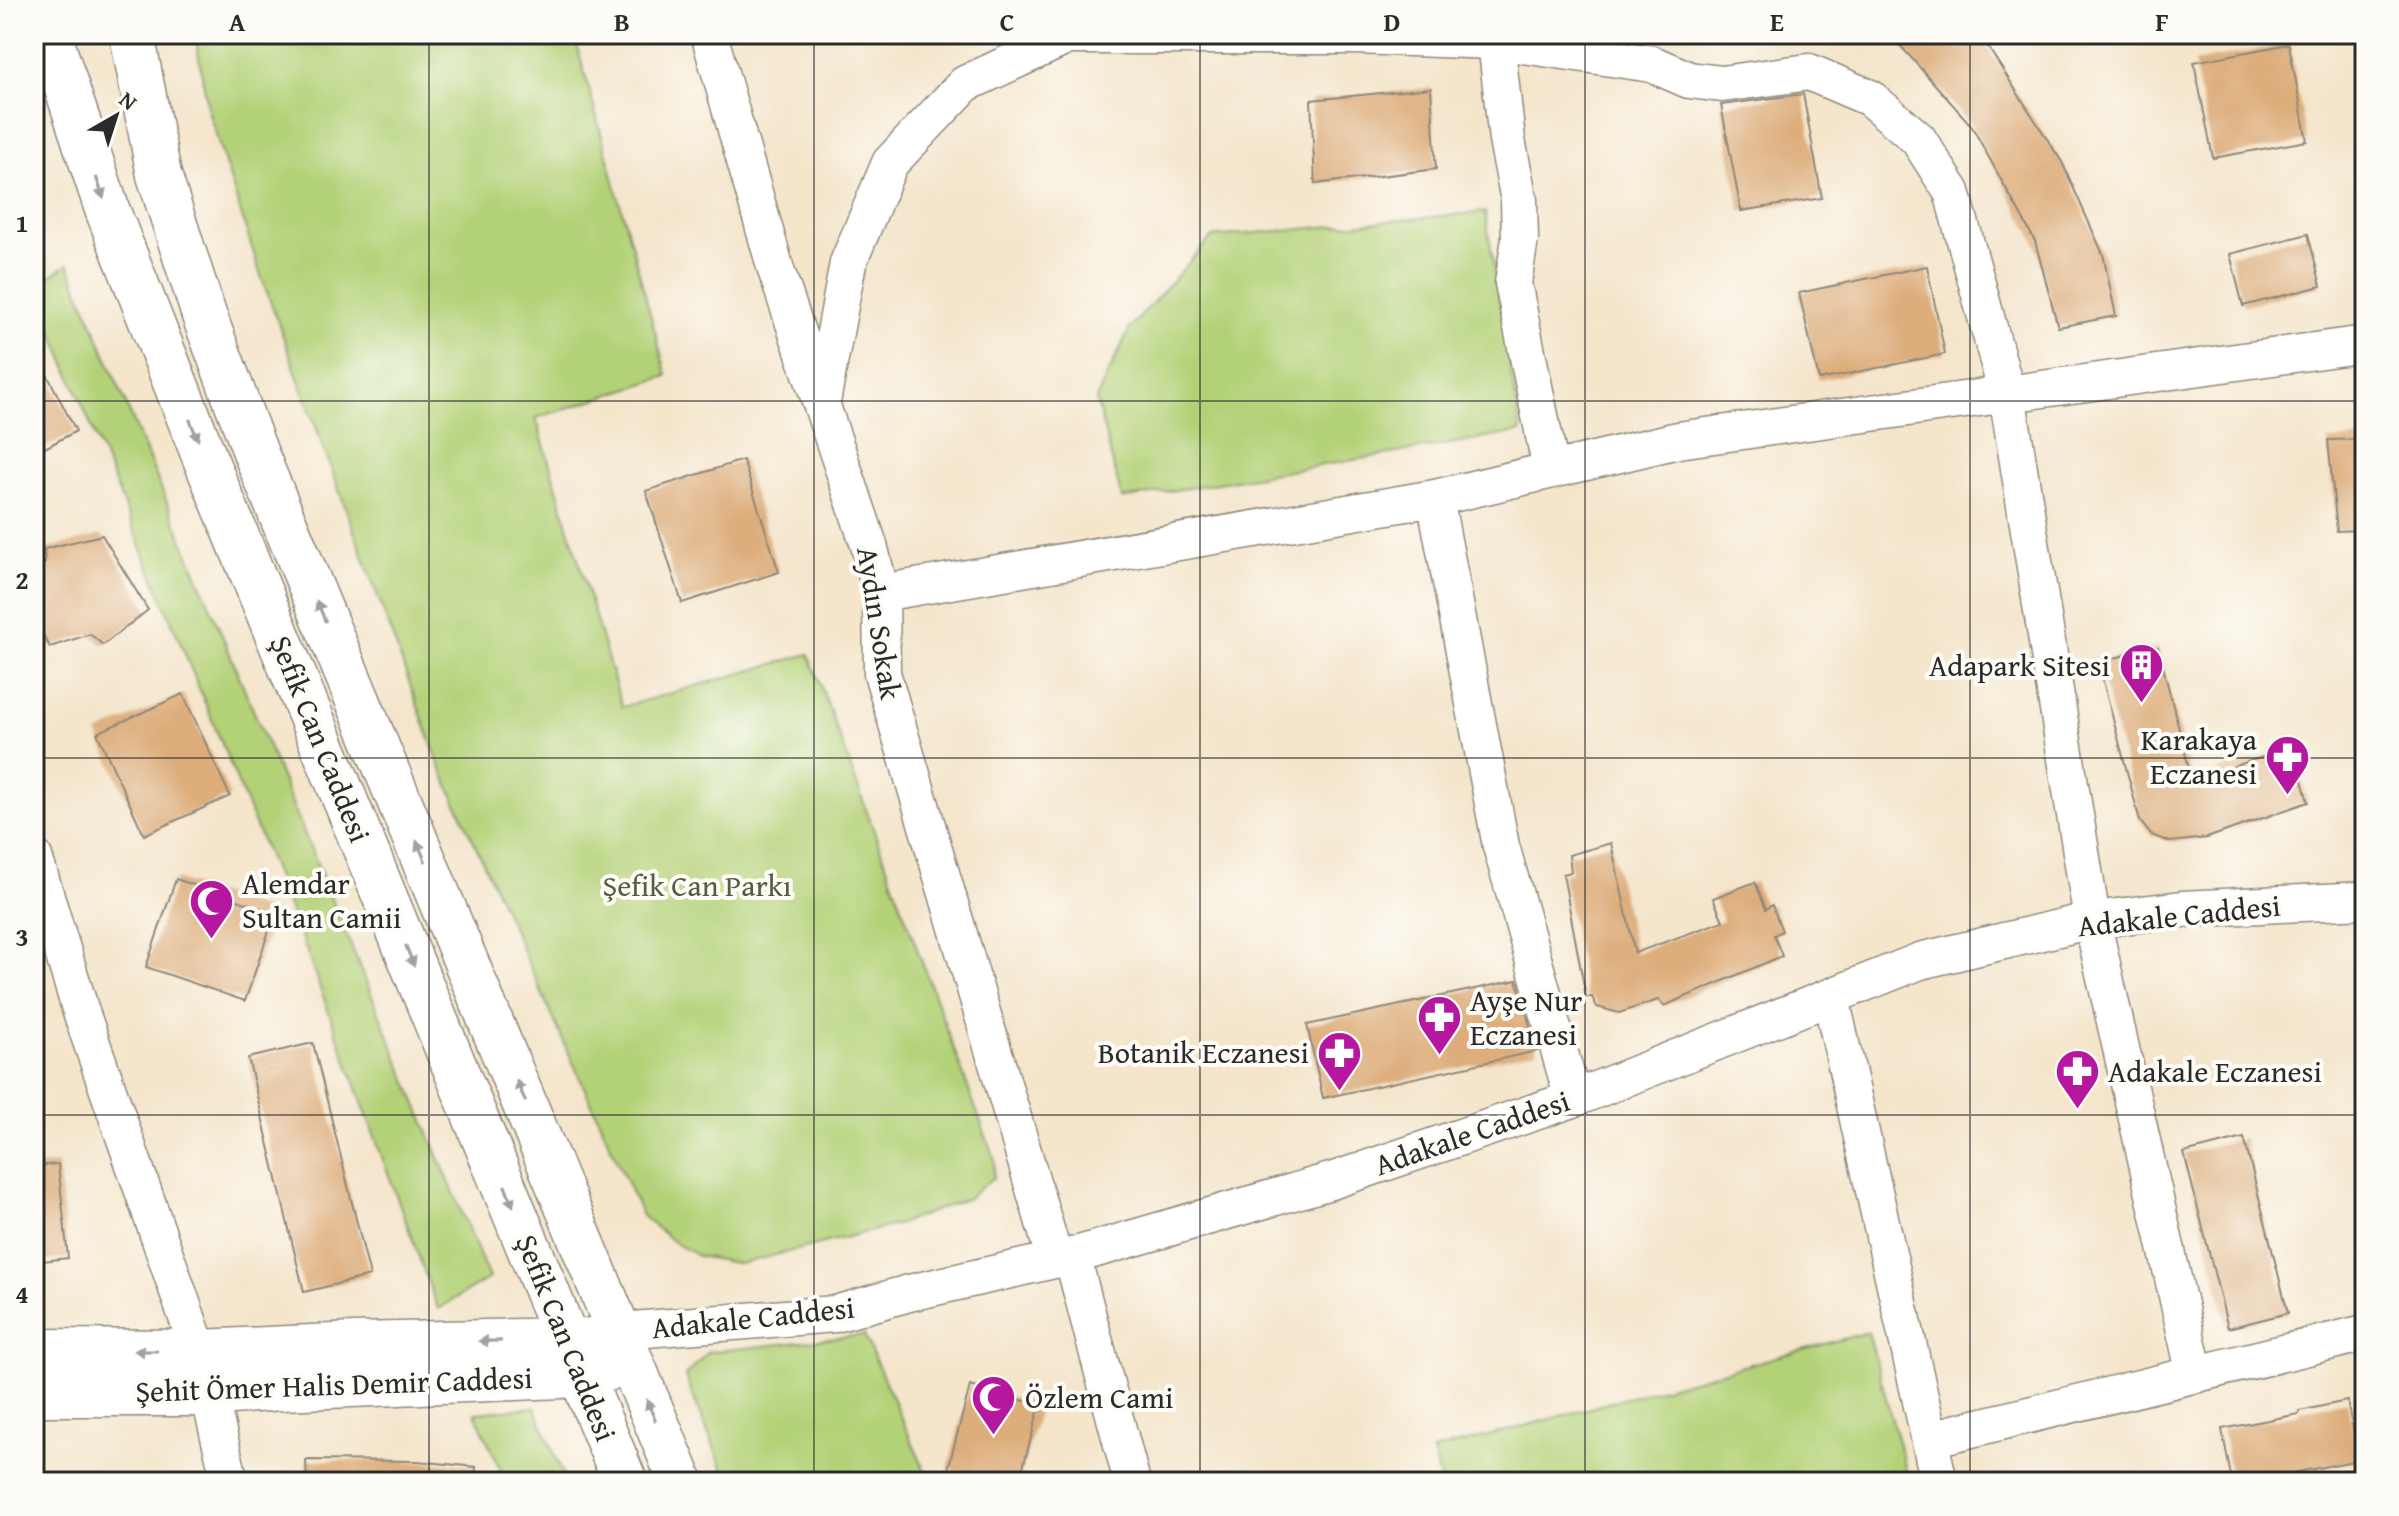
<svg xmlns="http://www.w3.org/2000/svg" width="2399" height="1516" font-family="'Gentium Book Plus',serif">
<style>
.green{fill:#b3d177;stroke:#6f7e51;stroke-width:2}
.building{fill:#ddad7b}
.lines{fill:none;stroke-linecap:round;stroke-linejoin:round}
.minor-casing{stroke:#90887b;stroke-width:39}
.major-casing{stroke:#90887b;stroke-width:47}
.minor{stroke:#fff;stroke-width:36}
.major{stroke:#fff;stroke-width:44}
.oneway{fill:#a0a0a0}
.grid{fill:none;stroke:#2b2b2b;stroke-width:2;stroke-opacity:0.55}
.labels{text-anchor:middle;stroke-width:8;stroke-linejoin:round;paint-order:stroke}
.street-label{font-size:30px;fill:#2b2b2b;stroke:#fdfcf7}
.poi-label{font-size:30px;fill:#2b2b2b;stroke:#fdfcf7;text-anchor:start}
.park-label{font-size:30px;fill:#545d42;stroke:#fdfcf7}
.neatline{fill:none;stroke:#2b2b2b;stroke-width:3}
.grid-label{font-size:26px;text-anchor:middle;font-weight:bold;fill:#2b2b2b}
</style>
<rect width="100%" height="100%" fill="#fdfcf7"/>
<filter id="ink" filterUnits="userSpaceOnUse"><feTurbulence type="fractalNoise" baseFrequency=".0125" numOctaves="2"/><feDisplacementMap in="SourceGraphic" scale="16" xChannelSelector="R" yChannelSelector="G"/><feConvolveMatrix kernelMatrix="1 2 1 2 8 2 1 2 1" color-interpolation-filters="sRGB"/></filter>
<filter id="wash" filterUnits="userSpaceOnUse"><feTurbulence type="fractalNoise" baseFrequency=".006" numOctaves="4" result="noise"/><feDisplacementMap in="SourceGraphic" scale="32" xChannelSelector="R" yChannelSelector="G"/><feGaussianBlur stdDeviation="1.8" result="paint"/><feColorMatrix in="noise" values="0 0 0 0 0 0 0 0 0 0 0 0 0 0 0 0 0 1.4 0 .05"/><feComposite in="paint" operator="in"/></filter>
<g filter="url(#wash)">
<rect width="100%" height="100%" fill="#f4e5cb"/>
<path class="green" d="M195,34h379l93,342 -131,42 86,289 187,-53 186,507 -2,17 -25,20 -69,26 -159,40 -42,-8 -23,-13 -33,-27 -203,-452 -179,-491 -52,-163z
M1485,212l36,220 -399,67 -26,-100 34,-71 82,-91z
M68,264l421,1014 -51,31 -137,-373 -267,-649z
M1868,1332l41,150h-468l-8,-31z
M864,1335l66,147h-202l-43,-106 23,-24z
M535,1407l31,75h-60l-31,-69z"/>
<g id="blocks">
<path class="building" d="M1890,34h87l7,7 78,121 41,92 13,62 -58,11 -23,-86 -64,-116z
M2289,44l18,97 -94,17 -19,-96z
M1431,88l5,81 -121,15 -4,-84z
M1803,94l19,104 -81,13 -20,-106z
M2308,234l13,52 -78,20 -13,-52z
M1927,266l18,88 -126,26 -20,-87z
M34,349l42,82 -42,23z
M2365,439v91l-28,1 -9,-91z
M743,460l36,112 -97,31 -36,-112z
M102,535l46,75 -45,35 -13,-11 -40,13 -16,-28v-49l11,-7 -1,-14z
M2158,647l34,133 101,-33 15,55 -101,36 -37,4 -19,-7 -11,-14 -42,-159z
M183,694l47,102 -86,39 -47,-102z
M1611,843l24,110 88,-32 -10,-23 42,-16 11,27 6,-4 10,26 -8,4 8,21 -118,50 -6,-6 -39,13 -22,-6 -5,-10h-6l-23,-123 8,-2 -2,-17z
M176,879l99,34 -30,88 -99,-34z
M1517,980l20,71 -214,47 -16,-73z
M313,1043l57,233 -66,16 -56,-234z
M2244,1138l44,175 -60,15 -44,-175z
M58,1164l10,94 -34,4v-96z
M970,1386l70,19 -21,77h-23l-48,-13z
M2347,1401l12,59 -113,22h-14l-10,-53 77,-15v-3z
M306,1460l111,1 59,6 -1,15h-168z"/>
</g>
</g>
<g filter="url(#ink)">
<use href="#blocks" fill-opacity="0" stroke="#90887b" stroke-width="2"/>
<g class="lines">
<defs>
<path id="minor" d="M709,34l67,236 93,275 12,48 1,80 173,587
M1496,41l156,23 37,16 33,4 87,-12 61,26 48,41 34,53 55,202 85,526 103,455
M822,402l26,-139 42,-100 75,-79 103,-48h286l142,5 11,99 12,60 1,39 -7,44 38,187
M1435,498l66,348 72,253
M881,593l554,-95 243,-58 687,-96
M34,857l48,158 117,337
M1831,998l108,484
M1072,1256l60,226
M568,1340l52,-9 215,-17 74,-21 163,-37 262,-76 239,-81 347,-138 172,-41 90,-11 183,-9
M206,1394l7,17 17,71
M1930,1439l435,-106"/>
<path id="major" d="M49,34l58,175 97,247 421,1026
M132,34l27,141 45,140 52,139 425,1028
M34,1351l165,1 156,-7 213,-5
M34,1394h172l76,-6 279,-12 46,-7"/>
</defs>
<use href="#minor" class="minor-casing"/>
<use href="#major" class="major-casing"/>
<use href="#minor" class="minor"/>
<use href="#major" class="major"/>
</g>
<defs><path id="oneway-solid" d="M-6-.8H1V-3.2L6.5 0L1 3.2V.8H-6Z" transform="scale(2)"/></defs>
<g class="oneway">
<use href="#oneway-solid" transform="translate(100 188) rotate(71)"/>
<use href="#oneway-solid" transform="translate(194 430) rotate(68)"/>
<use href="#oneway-solid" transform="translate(321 611) rotate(-113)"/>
<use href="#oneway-solid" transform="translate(421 851) rotate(-113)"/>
<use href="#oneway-solid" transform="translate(410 956) rotate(68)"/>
<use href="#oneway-solid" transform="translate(521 1091) rotate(-113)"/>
<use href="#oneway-solid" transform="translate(509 1196) rotate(68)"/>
<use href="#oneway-solid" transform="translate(490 1341) rotate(179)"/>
<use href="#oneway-solid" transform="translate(146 1351) rotate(-180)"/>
<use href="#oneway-solid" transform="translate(651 1410) rotate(-112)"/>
</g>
</g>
<path class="grid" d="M429,34v1448M814,34v1448M1200,34v1448M1585,34v1448M1970,34v1448M34,401h2331M34,758h2331M34,1115h2331"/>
<defs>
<symbol id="building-pin" viewBox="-11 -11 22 30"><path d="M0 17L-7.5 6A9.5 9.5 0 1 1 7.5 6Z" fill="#b5179e" stroke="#fdfcf7"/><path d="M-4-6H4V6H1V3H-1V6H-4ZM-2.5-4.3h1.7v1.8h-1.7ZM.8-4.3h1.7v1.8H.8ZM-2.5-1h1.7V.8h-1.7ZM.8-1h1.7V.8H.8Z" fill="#fff"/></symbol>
<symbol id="pharmacy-pin" viewBox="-11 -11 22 30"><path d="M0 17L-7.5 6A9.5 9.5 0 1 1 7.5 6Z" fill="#b5179e" stroke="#fdfcf7"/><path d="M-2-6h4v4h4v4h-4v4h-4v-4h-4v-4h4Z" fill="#fff"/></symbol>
<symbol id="mosque-pin" viewBox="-11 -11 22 30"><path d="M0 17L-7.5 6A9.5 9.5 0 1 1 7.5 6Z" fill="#b5179e" stroke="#fdfcf7"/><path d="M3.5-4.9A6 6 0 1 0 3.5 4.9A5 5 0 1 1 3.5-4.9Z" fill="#fff"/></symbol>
</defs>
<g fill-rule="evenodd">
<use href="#building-pin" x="2116" y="640" width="51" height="69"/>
<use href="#pharmacy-pin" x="2262" y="732" width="51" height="69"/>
<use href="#mosque-pin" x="186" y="876" width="51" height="69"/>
<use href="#pharmacy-pin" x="1414" y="992" width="51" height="69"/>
<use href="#pharmacy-pin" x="1314" y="1028" width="51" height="69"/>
<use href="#pharmacy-pin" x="2052" y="1046" width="51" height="69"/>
<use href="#mosque-pin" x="968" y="1372" width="51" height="69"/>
</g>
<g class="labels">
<g class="street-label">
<text transform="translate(879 623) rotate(81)" y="10">Aydın Sokak</text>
<text transform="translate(320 739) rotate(68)" y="10">Şefik Can Caddesi</text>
<text transform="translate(2179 916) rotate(-6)" y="10">Adakale Caddesi</text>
<text transform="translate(1472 1133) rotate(-19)" y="10">Adakale Caddesi</text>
<text transform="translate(753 1318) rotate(-6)" y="10">Adakale Caddesi</text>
<text transform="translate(566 1338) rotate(68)" y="10">Şefik Can Caddesi</text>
<text transform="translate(334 1385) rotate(-2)" y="10">Şehit Ömer Halis Demir Caddesi</text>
</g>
<g class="poi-label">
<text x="2110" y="676" text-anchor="end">Adapark Sitesi</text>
<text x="2257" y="750" text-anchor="end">Karakaya<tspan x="2257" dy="34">Eczanesi</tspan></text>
<text x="242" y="894">Alemdar<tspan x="242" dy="34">Sultan Camii</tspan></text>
<text x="1470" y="1011">Ayşe Nur<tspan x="1470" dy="34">Eczanesi</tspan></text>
<text x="1309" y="1063" text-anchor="end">Botanik Eczanesi</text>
<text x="2108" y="1082">Adakale Eczanesi</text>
<text x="1025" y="1408">Özlem Cami</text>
</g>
<g class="park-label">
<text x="697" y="896">Şefik Can Parkı</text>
</g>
</g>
<rect width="2399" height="1516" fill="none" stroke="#fdfcf7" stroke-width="88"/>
<g transform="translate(116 116) rotate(39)" stroke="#fdfcf7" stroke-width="6" paint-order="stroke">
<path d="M0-6L14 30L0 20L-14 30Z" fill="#2b2b2b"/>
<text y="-12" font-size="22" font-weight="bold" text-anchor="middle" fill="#2b2b2b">N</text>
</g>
<rect x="44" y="44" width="2311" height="1428" class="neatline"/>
<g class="grid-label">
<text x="237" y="31">A</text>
<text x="622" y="31">B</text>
<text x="1007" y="31">C</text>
<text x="1392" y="31">D</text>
<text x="1777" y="31">E</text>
<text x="2162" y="31">F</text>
<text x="22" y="232">1</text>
<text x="22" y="589">2</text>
<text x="22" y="946">3</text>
<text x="22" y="1303">4</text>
</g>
</svg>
